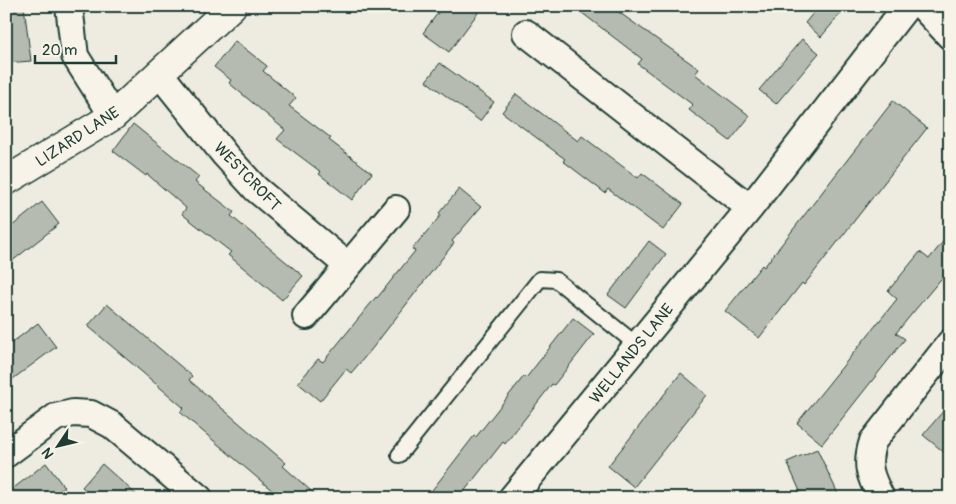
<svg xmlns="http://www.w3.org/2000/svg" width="956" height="504" font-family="Pangolin,sans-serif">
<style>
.building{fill:#b5bbb0;stroke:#1f3d34}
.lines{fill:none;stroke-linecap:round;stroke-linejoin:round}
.lane-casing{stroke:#1f3d34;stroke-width:18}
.street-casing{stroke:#1f3d34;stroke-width:30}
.secondary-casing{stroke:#1f3d34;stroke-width:31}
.lane{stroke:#f7f3e8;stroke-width:14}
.street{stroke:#f7f3e8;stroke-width:26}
.secondary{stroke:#f7f3e8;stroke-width:28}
.labels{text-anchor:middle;stroke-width:5;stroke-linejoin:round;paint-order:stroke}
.street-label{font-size:16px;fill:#1f3d34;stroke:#f7f3e8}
</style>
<rect width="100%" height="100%" fill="#eeece1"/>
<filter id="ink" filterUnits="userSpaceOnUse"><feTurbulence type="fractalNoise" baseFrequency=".02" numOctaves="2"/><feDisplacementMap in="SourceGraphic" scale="10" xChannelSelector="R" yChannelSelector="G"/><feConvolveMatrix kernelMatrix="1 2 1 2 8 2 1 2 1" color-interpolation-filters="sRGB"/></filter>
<g filter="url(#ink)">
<path class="building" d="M6,6h18l7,55 -25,2z
M443,6h40l-34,46 -26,-19z
M573,6h37l89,63 -4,5 55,42 -20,25 -41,-31 4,-5 -55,-41 4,-5z
M819,6h28l-26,31 -16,-14z
M802,39l17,14 -43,51 -17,-14z
M235,41l32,25 -4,5 33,27 -7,8 42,32 -2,2 43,33 -20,27 -33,-26 2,-2 -44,-33 8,-9 -56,-47 2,-3 -17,-13z
M440,63l54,39 -14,19 -54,-40z
M516,94l62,47 4,-5 56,42 4,-5 41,31 -20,26 -55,-41 -3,4 -42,-32 2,-2 -63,-47z
M893,101l34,27 -123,157 -2,-2 -43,55 -34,-27 37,-46 2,2z
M133,124l66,53 -4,5 39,30 -3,4 72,60 -21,24 -54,-45 3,-3 -49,-38 4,-6 -39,-34 -1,2 -33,-25z
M459,189l22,18 -29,34 2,2 -83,107 -20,23 -5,-4 -26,32 -22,-18 20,-24 5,3 53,-65 1,1 38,-47 -3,-2 29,-34 -2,-2z
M42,202l17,22 -53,42v-35z
M950,233v35l-54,65 9,6 -83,105 -25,-21 100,-124 -9,-8 32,-39 9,7z
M649,241l17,13 -40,54 -18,-13z
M107,304l85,72 -3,4 97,83 -3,3 36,32h-38l-101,-86 4,-4 -96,-82z
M573,318l21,16 -40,51 -2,-1 -47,60 -2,-2 -44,56h-33l48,-62 2,1 48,-61 2,2z
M38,323l18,24 -50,37v-37z
M681,373l26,22 -73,92 -26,-21z
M950,403v54l-27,-22z
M817,449l23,49h-37l-16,-36z
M46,463l18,24 -14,11h-44v-4z
M102,464l38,34h-45l-13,-11z"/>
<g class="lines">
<defs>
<path id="lane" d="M399,455l141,-176 16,1 81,65"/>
<path id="street" d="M69,6l6,50 38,60
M922,6l28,30
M526,33l224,175
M160,74l65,81 31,34 92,77
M306,316l90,-107
M6,454l50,-37 17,-4 18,1 21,11 87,73
M512,498l238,-290 157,-202
M881,498c-11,-22 -16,-33 -8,-57l77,-98"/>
<path id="secondary" d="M6,181l107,-65 119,-110"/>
</defs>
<use href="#lane" class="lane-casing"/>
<use href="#street" class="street-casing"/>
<use href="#secondary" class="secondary-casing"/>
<use href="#lane" class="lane"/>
<use href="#street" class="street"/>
<use href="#secondary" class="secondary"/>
</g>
</g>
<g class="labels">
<g class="street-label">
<text transform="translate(77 136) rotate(-33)" y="6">LIZARD LANE</text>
<text transform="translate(248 176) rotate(46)" y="6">WESTCROFT</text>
<text transform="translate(631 353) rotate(-51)" y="6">WELLANDS LANE</text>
</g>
</g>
<rect width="956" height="504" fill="none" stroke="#f7f3e8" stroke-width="25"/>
<rect x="12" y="12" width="931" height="479" fill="none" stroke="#1f3d34" stroke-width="2" filter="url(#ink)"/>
<g transform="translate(58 446) rotate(235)" stroke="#f7f3e8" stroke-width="4" paint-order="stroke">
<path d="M0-4L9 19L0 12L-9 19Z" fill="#1f3d34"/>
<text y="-8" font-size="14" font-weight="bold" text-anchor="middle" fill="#1f3d34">N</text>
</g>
<path d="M35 55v8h81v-8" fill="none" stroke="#1f3d34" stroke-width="2.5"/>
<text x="42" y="55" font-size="15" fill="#1f3d34" stroke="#f7f3e8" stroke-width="4" paint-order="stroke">20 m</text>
</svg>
